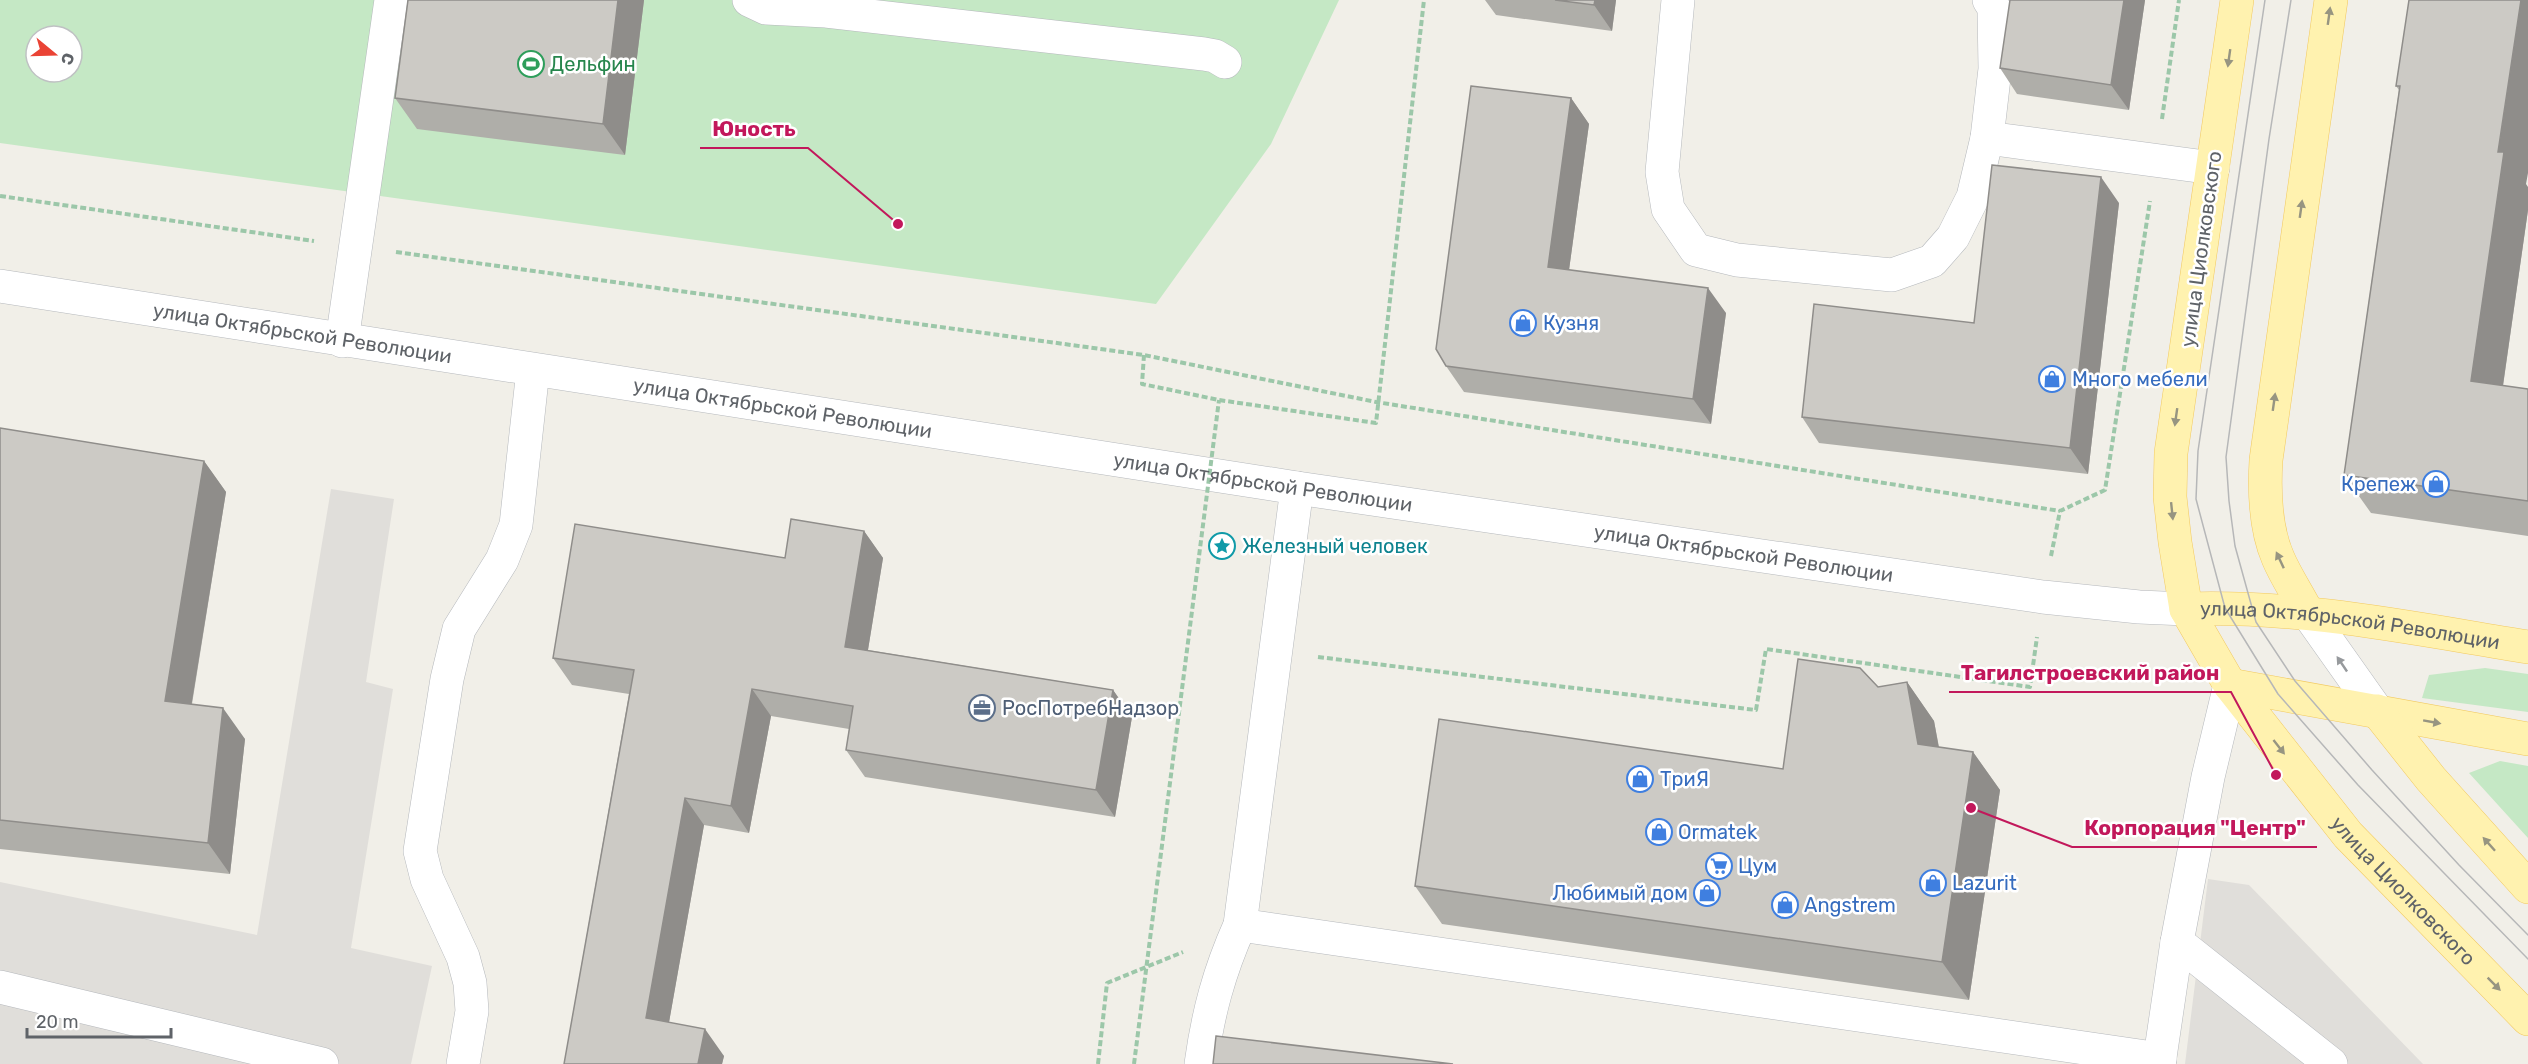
<svg xmlns="http://www.w3.org/2000/svg" width="2528" height="1064" font-family="Rubik,sans-serif">
<style>
.industrial{fill:#e0deda}
.green{fill:#c5e8c5;fill-rule:evenodd}
.lines{fill:none;stroke-linecap:round;stroke-linejoin:round}
.minor-casing{stroke:#b5b8bc;stroke-width:34}
.major-casing{stroke:#f2c960;stroke-width:34}
.path{stroke:#9cc7a9;stroke-width:4;stroke-dasharray:6 3;stroke-linecap:butt}
.minor{stroke:#fff;stroke-width:33}
.major{stroke:#fff2af;stroke-width:33}
.tram{stroke:#b6b7b8;stroke-width:1.5}
.path-bridge{stroke:#9cc7a9;stroke-width:4;stroke-dasharray:6 3;stroke-linecap:butt}
.wall{fill:#afaea9}
.shaded-wall{fill:#8f8d8a}
.building{fill:#cccac5;stroke:#8f8d8a;stroke-width:1.5}
.oneway{fill:#979581}
.oneway2{fill:#979a9d}
.labels{text-anchor:middle;stroke-width:5;stroke-linejoin:round;paint-order:stroke}
.leisure-label{font-size:20px;fill:#27864d;stroke:#fff;text-anchor:start}
.street-label{font-size:20px;fill:#5f6368;stroke:#fff}
.shop-label{font-size:20px;fill:#366cbe;stroke:#fff;text-anchor:start}
.culture-label{font-size:20px;fill:#0d838f;stroke:#fff;text-anchor:start}
.service-label{font-size:20px;fill:#4e5e75;stroke:#fff;text-anchor:start}
.leader{fill:none;stroke:#c2185b;stroke-width:2}
.callout-dot{fill:#c2185b;stroke:#fff;stroke-width:2}
.callout-label{font-size:21px;text-anchor:middle;font-weight:bold;fill:#c2185b;stroke:#fff;stroke-width:5;stroke-linejoin:round;paint-order:stroke}
</style>
<rect width="100%" height="100%" fill="#f1efe8"/>
<path class="industrial" d="M331,489l63,10 -28,183 27,7 -42,259 81,18 -21,98h-411v-182l257,53z
M2208,879l41,6 174,179h-238z"/>
<path class="green" d="M0,0h1339l-68,144 -115,160 -1156,-161zM36,36h36v36h-36z
M2485,668l43,6v38l-106,-14 7,-23z
M2500,761l28,5v72l-59,-65z"/>
<g class="lines">
<defs>
<g id="minor">
<path d="M749,0l17,8 60,3 378,43 11,2 10,6"/>
<path d="M1678,0l-16,172 6,37 28,41 41,10 155,15 40,-14 21,-24 20,-40 14,-59"/>
<path d="M1989,0l5,8 1,61 -8,69 226,30"/>
<path id="s1" d="M0,286l1297,202 746,109 96,10 47,2"/>
<path d="M342,341l49,-341"/>
<path d="M2307,612l70,99"/>
<path d="M1240,925l920,134"/>
<path d="M2177,942l154,122"/>
<path d="M0,987l322,77"/>
<path d="M463,1064l9,-53 -2,-28 -7,-26 -36,-78 -7,-28 27,-172 12,-50 43,-69 14,-35 17,-155"/>
<path d="M1201,1064c7,-51 18,-92 39,-139l57,-437"/>
<path d="M2159,1064l18,-122 31,-165 22,-92"/>
</g>
<g id="major">
<path id="s2" d="M2237,0l-66,453 -1,44 5,45 11,67 44,76 118,150 180,184"/>
<path id="s3" d="M2186,609c116,-4 229,20 342,38"/>
<path d="M2307,612c-9,-18 -21,-35 -29,-54 -13,-30 -14,-65 -12,-98l65,-460"/>
<path d="M2230,685l298,54"/>
<path d="M2377,711l54,68 97,108"/>
</g>
</defs>
<use href="#minor" class="minor-casing"/>
<use href="#major" class="major-casing"/>
<path class="path" d="M2162,119l17,-119
M0,196l314,45
M396,252l748,103 232,47 684,109
M1144,355l-2,29 77,16 157,23 48,-423
M2051,556l9,-45 45,-21 45,-289
M1318,657l438,53 10,-61 264,38 7,-50
M1098,1064l9,-81 76,-31"/>
<use href="#minor" class="minor"/>
<use href="#major" class="major"/>
<path class="tram" d="M2265,0l-67,451 -2,48 29,109 53,86 80,91 170,174
M2291,0l-22,139 -43,318 3,44 6,45 21,76 39,59 77,89 87,95 69,70"/>
<path class="path-bridge" d="M1134,1064l85,-664"/>
</g>
<path class="wall" d="M644,0l-19,155 -208,-26 -22,-31z
M1485,0h131l-4,31 -116,-16z
M2010,0h135l-16,110 -112,-16 -17,-26z
M2409,0l117,184 2,26 -25,176 25,3v147l-157,-23 -27,-38 55,-385 -3,-4z
M1571,98l18,26 -20,146 157,43 -15,111 -247,-32 -18,-26z
M2119,203l-31,271 -269,-31 -17,-26 172,-94z
M0,428l204,33 22,31 -34,212 53,35 -15,135 -230,-25z
M864,531l19,27 -15,92 245,40 19,27 -17,100 -250,-40 -19,-27 3,-21 -78,-13 -22,117 -45,-8 -35,197 55,34 -2,8h-158l65,-370 -57,-9 -19,-27 232,-100z
M1907,682l27,39 5,26 34,5 27,38 -31,210 -527,-76 -27,-38 368,-117 95,-82z"/>
<path class="shaded-wall" d="M618,0h26l-19,155 -22,-31z
M1595,0h21l-4,31 -18,-26z
M2124,0h21l-16,110 -18,-25z
M2521,0h7v173l-2,11 2,3v23l-30,210 -27,-39 27,-229z
M1571,98l18,26 -23,168 -18,-25z
M2101,177l18,26 -31,271 -18,-26z
M1708,288l18,25 -15,111 -18,-25z
M204,461l22,31 -39,240 -22,-31z
M864,531l19,27 -19,116 -19,-27z
M1907,682l27,39 11,61 -27,-38z
M752,689l19,27 -22,117 -18,-27z
M1113,690l19,27 -17,100 -19,-27z
M223,708l22,31 -15,135 -22,-31z
M1973,752l27,38 -31,210 -27,-38z
M685,798l19,27 -39,220 -19,-27z
M705,1029l19,27 -2,8h-24z"/>
<path class="building" d="M408,0h210l-15,124 -208,-26z
M1555,0h40l-1,5z
M2010,0h114l-13,85 -111,-17z
M2409,0h112l-23,152h6l-33,229 57,8v112l-184,-26 56,-389h-4z
M1471,86l100,12 -23,169 160,21 -15,111 -247,-33 -10,-17z
M1992,165l109,12 -31,271 -268,-31 12,-113 160,19z
M0,428l204,33 -39,240 58,7 -15,135 -208,-23z
M791,519l73,12 -19,116 268,43 -17,100 -250,-40 7,-44 -101,-17 -21,117 -46,-8 -39,220 59,11 -7,35h-134l70,-394 -81,-12 22,-134 210,34z
M1798,659l62,9 18,19 29,-5 11,62 55,8 -31,210 -527,-76 24,-167 344,50z
M1216,1036l237,28h-240z"/>
<defs><path id="oneway-solid" d="M-6-.8H1V-3.2L6.5 0L1 3.2V.8H-6Z" transform="scale(1.5)"/></defs>
<g class="oneway">
<use href="#oneway-solid" transform="translate(2329 16) rotate(-82)"/>
<use href="#oneway-solid" transform="translate(2229 58) rotate(98)"/>
<use href="#oneway-solid" transform="translate(2301 209) rotate(-82)"/>
<use href="#oneway-solid" transform="translate(2274 402) rotate(-82)"/>
<use href="#oneway-solid" transform="translate(2176 417) rotate(98)"/>
<use href="#oneway-solid" transform="translate(2172 511) rotate(84)"/>
<use href="#oneway-solid" transform="translate(2280 560) rotate(-115)"/>
<use href="#oneway-solid" transform="translate(2432 722) rotate(10)"/>
<use href="#oneway-solid" transform="translate(2279 747) rotate(52)"/>
<use href="#oneway-solid" transform="translate(2489 844) rotate(-132)"/>
<use href="#oneway-solid" transform="translate(2494 984) rotate(45)"/>
</g>
<use class="oneway2" href="#oneway-solid" transform="translate(2342 664) rotate(-124)"/>
<defs>
<symbol id="stadium-ring" viewBox="-11 -11 22 22"><circle r="9.5" fill="#fff" stroke="#2e9e5b" stroke-width="1.5"/><path d="M0-5a6.5 5 0 1 0 0 10a6.5 5 0 1 0 0-10ZM-3.5-1.8h7v3.6h-7Z" fill="#2e9e5b"/></symbol>
<symbol id="shop-ring" viewBox="-11 -11 22 22"><circle r="9.5" fill="#fff" stroke="#3f7fe0" stroke-width="1.5"/><path d="M-5-2.5h2.3a2.7 3.5 0 0 1 5.4 0H5L5.5 6h-11ZM-1.5-2.5h3a1.5 2.3 0 0 0-3 0Z" fill="#3f7fe0"/></symbol>
<symbol id="sight-ring" viewBox="-11 -11 22 22"><circle r="9.5" fill="#fff" stroke="#0f9aa8" stroke-width="1.5"/><path d="M0-6L1.8-2.2L6-1.7L2.9 1.2L3.7 5.4L0 3.3L-3.7 5.4L-2.9 1.2L-6-1.7L-1.8-2.2Z" fill="#0f9aa8"/></symbol>
<symbol id="office-ring" viewBox="-11 -11 22 22"><circle r="9.5" fill="#fff" stroke="#5c6f8a" stroke-width="1.5"/><path d="M-6-3h4V-5.5h4V-3h4V5H-6ZM-1-4.5V-3h2v-1.5ZM-6 0V1H6V0Z" fill="#5c6f8a"/></symbol>
<symbol id="supermarket-ring" viewBox="-11 -11 22 22"><circle r="9.5" fill="#fff" stroke="#3f7fe0" stroke-width="1.5"/><path d="M-6-5.5h2.5l.6 2H6L4.5 2H-2.5L-4.4-4H-6ZM-1.5 3.2a1.3 1.3 0 1 0 .1 0ZM3 3.2a1.3 1.3 0 1 0 .1 0Z" fill="#3f7fe0"/></symbol>
</defs>
<g fill-rule="evenodd">
<use href="#stadium-ring" x="516" y="49" width="30" height="30"/>
<use href="#shop-ring" x="1508" y="308" width="30" height="30"/>
<use href="#shop-ring" x="2037" y="364" width="30" height="30"/>
<use href="#shop-ring" x="2421" y="469" width="30" height="30"/>
<use href="#sight-ring" x="1207" y="531" width="30" height="30"/>
<use href="#office-ring" x="967" y="693" width="30" height="30"/>
<use href="#shop-ring" x="1625" y="764" width="30" height="30"/>
<use href="#shop-ring" x="1644" y="817" width="30" height="30"/>
<use href="#supermarket-ring" x="1704" y="851" width="30" height="30"/>
<use href="#shop-ring" x="1918" y="868" width="30" height="30"/>
<use href="#shop-ring" x="1692" y="878" width="30" height="30"/>
<use href="#shop-ring" x="1770" y="890" width="30" height="30"/>
</g>
<g class="labels">
<g class="leisure-label">
<text x="550" y="71">Дельфин</text>
</g>
<g class="street-label">
<text transform="translate(2201 249) rotate(-82)" y="7">улица Циолковского</text>
<text dy="7" stroke="none"><textPath href="#s1" startOffset="306">улица Октябрьской Революции</textPath></text>
<text dy="7" stroke="none"><textPath href="#s1" startOffset="792">улица Октябрьской Революции</textPath></text>
<text dy="7" stroke="none"><textPath href="#s1" startOffset="1278">улица Октябрьской Революции</textPath></text>
<text dy="7" stroke="none"><textPath href="#s1" startOffset="1764">улица Октябрьской Революции</textPath></text>
<text dy="7" stroke="none"><textPath href="#s3" startOffset="165">улица Октябрьской Революции</textPath></text>
<text dy="7" stroke="none"><textPath href="#s2" startOffset="972">улица Циолковского</textPath></text>
</g>
<g class="shop-label">
<text x="1543" y="330">Кузня</text>
<text x="2072" y="386">Много мебели</text>
<text x="2416" y="491" text-anchor="end">Крепеж</text>
<text x="1660" y="786">ТриЯ</text>
<text x="1678" y="839">Ormatek</text>
<text x="1738" y="873">Цум</text>
<text x="1952" y="890">Lazurit</text>
<text x="1688" y="900" text-anchor="end">Любимый дом</text>
<text x="1804" y="912">Angstrem</text>
</g>
<g class="culture-label">
<text x="1242" y="553">Железный человек</text>
</g>
<g class="service-label">
<text x="1002" y="715">РосПотребНадзор</text>
</g>
</g>
<path class="leader" d="M898 224L808 148H700M2276 775L2231 692H1949M1971 808L2072 847H2317"/>
<g class="callout-dot">
<circle cx="898" cy="224" r="6"/>
<circle cx="2276" cy="775" r="6"/>
<circle cx="1971" cy="808" r="6"/>
</g>
<g class="callout-label">
<text x="754" y="136">Юность</text>
<text x="2090" y="680">Тагилстроевский район</text>
<text x="2195" y="835">Корпорация "Центр"</text>
</g>
<g transform="translate(54 54) rotate(109)"><circle r="28" fill="#ffffff" stroke="#bfc1c3" stroke-width="1.5"/>
<path d="M0-4.5L10 22L0 15L-10 22Z" fill="#ea4335"/>
<text y="-9" font-size="16" font-weight="bold" text-anchor="middle" fill="#5f6368">С</text>
</g>
<path d="M27 1028v9h144v-9" fill="none" stroke="#5f6368" stroke-width="3"/>
<text x="36" y="1028" font-size="18" fill="#5f6368" stroke="#ffffff" stroke-width="4.5" paint-order="stroke">20 m</text>
</svg>
